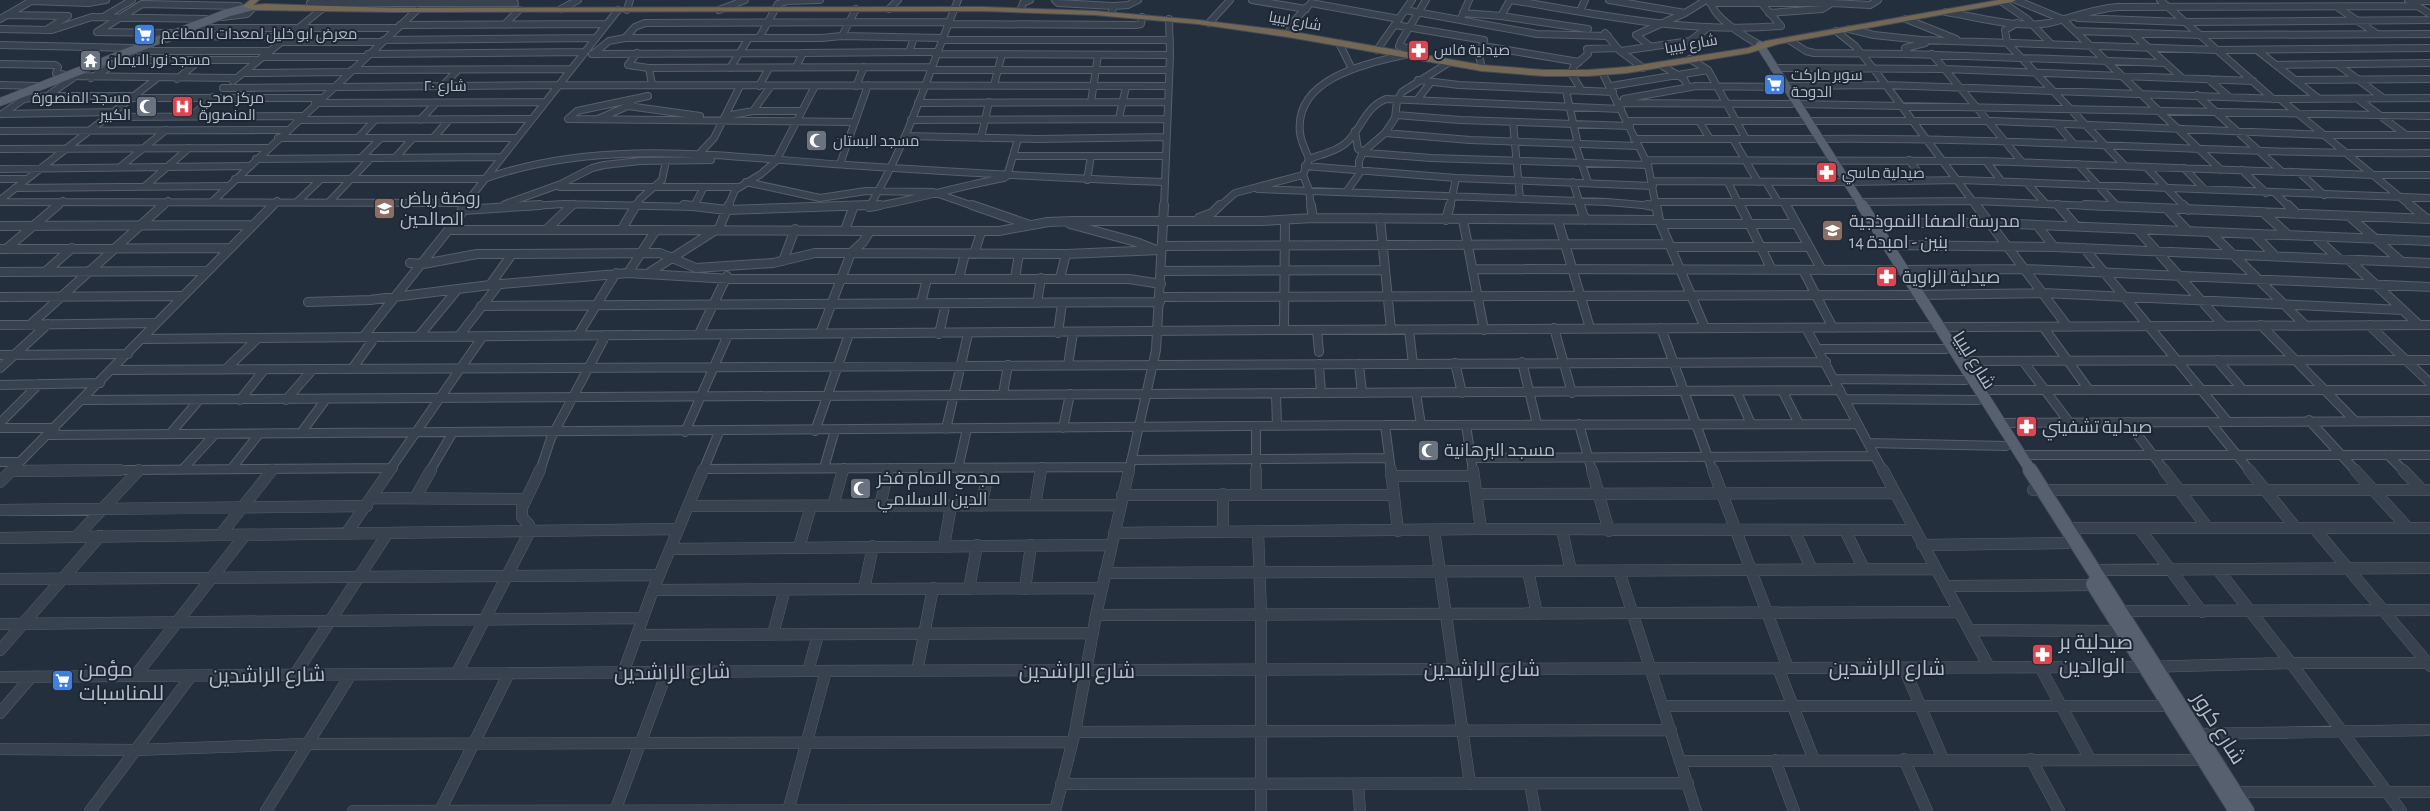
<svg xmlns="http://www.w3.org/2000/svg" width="2430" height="811" font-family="'Alegreya Sans',Cairo,sans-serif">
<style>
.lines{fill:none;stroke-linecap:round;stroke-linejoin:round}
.minor-far2-casing{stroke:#565f6c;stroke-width:8}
.minor-far1-casing{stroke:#565f6c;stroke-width:10}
.minor-casing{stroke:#565f6c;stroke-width:12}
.major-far2-casing{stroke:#414a57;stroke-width:9}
.major-far1-casing{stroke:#414a57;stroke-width:12}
.major-casing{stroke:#414a57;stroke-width:16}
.highway-casing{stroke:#434c59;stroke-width:2}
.minor-far2{stroke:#38414e;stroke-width:6}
.minor-far1{stroke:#38414e;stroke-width:8}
.minor{stroke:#38414e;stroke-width:11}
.major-far2{stroke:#56606e;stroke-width:8}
.major-far1{stroke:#56606e;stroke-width:11}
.major{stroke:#56606e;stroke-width:14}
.highway{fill:#746855;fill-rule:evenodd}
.labels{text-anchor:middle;stroke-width:4;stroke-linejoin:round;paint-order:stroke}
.far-street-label{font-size:15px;fill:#b4bcc9;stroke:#1d2633}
.far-poi-label{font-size:15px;fill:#b4bcc9;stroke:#1d2633;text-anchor:start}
.poi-label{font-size:18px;fill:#b4bcc9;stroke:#1d2633;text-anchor:start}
.street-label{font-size:18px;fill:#b4bcc9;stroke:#1d2633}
.near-poi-label{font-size:21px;fill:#b4bcc9;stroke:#1d2633;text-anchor:start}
.near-street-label{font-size:21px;fill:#b4bcc9;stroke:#1d2633}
</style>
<rect width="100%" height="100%" fill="#242f3e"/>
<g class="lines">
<defs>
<path id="minor-far2" d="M1055,0l3,3 56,3
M1252,0l54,9
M1511,0c90,15 178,34 270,26l-20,-23
M1609,0l76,13 -49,22 15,12
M1711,0c-1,16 36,38 49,45
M2016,0l46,19 159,151
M2160,0l113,99
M2408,0l22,14
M31,1l57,2 18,-3
M2410,1h20
M2002,2l25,17 24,25
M310,3h205
M1311,3l88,16
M1710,3h122
M2337,7l40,27
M561,9l17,-9
M889,9l9,-9
M1021,9l2,-6 7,-3
M627,10l3,-10
M719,10l26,-10
M1405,10l132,24 71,2
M1112,11l2,-5 14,-1 10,-5
M1580,11l5,-11
M1946,12c32,5 71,17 103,11 23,-5 44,-14 68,-16l301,-1
M1463,13l38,3 9,-16
M1685,13l21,-13
M1769,13l53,-4 10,-6 38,2 8,-5
M7,15l61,1 -22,14
M105,16l27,-16
M1462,16l7,-16
M1501,16l87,13
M222,17l25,-3 6,-6
M2078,18l106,4 246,-2
M0,19l33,-19
M1906,19l50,20
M1209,23l21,-23
M2017,23l-12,7 2,13 118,123
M947,24l189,1 5,-1 1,-7
M400,25l206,-1
M504,25l15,-15
M1395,25l89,15 -5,16 3,12
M193,28h203
M0,29l50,1
M1849,29l25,6 47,5 296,10 213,-2
M52,30l40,-13 114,2
M1836,31l19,15 18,22 104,139
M2075,31l125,4 230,-1
M171,33l-74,-1 45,-28 97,2
M1605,33l14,17 24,18
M2132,33l50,45
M1288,34l5,-12 15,-16
M842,36l100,2
M625,38l10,-11 10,-4 303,-1
M759,38l19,-34 9,-3 33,-1
M914,38l-5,14h27
M167,39l6,-3 113,1
M384,40l212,-2
M941,40h229
M1789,40l17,11 8,2 95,1 256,9
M280,42h101
M1339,43l13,26
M0,45l133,3
M1483,46l96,16
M1377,50l35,-50
M2257,50l62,49
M139,51h130
M1621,51l69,-10 19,-14
M637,53l-9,12 21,3 3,17
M803,53l106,-1
M368,54l216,-2
M592,54l211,-1 -7,14
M593,54l16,-13 16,-3h196l21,-2 14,-27
M935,54l235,1
M1909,54l-4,-6 20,-5
M1932,54l90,108
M262,57h103
M1690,59l18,11 38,69
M121,60h137
M0,64l55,1 3,2 -2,6 9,2
M2337,64l46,34
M1661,65l23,14 4,8
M2276,65l154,-2
M649,68l282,-1
M730,68l19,-30
M1774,68l171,1 308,12
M352,70l219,-1
M930,70h239
M1602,72l46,93 8,42
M243,73l106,-1
M62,76l174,2
M73,78l-26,18h88
M91,78l39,-23
M177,79l23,-19
M2208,79l21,18
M1418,80l41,5 154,7
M2295,80l135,-1
M233,81l89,-72
M0,85l39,1
M994,85l8,-31
M759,86l10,-18
M856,86l8,-19
M1611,86l97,-16
M1785,86l101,-1 394,14 150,-1
M441,87l17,-17
M223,88l336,-3 609,1
M1566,91l11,49 -1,7 12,35
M1582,91l-11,-18 3,-7 14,-12 -1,-5 30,-1
M2197,95l84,76
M648,96l-71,15 -9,8 287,3
M132,98h189
M1624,99l72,-13 85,1
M2280,99l132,108
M2358,99l48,36
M1417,100l14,-18
M1091,102l7,-47
M315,103l230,-1
M918,103l249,-1
M1618,103l173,1
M1797,104l633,12
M628,106l72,10
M753,111l18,-25
M2,114l111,-2
M2,114l22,-15 23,-3
M1396,115l64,5 170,6
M192,116l21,-19
M725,116l28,-5h49
M107,117l195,-1
M1119,118l7,-31
M598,119l34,-15
M297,120l235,-1
M420,120l16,-17
M911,120l255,-1
M1627,121h176
M1699,121l11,18
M1808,121h186l331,14h105
M1513,122l7,77
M2057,124l16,19
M0,131l287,-1
M1355,131l3,18 9,4 64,5 217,7
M1385,133l85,7 168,6
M906,136l131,3 129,-2
M278,138h239
M358,138l17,-18
M433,138l16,-18
M981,138l8,-36
M1634,139h181
M1733,139l25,43
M1820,139c203,-2 407,16 610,14
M0,149l268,-1
M699,154l15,-16 26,-52
M1013,156h152
M361,158l20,-20
M395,158l18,-20
M256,159l245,-2
M1309,159c-3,-8 -8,-17 -9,-26 -6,-54 64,-69 104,-78l3,-7 -8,-2 2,-5 25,-41
M1645,160l341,1 388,14h56
M1909,160l15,20
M1986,161l16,21
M840,164l28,-79
M2078,164l39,42
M1305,166l151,12 197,8
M120,167l46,-37
M2146,167l39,40
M2184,168l20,21
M0,169l248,-3
M2242,170l24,23
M2299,172l25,23
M1303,175l6,15 2,17
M0,179h26
M235,179h249c116,-42 243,-22 363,-14 106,7 211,13 317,17
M1087,180l4,-24
M1653,181l190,1
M746,182l74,16 46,-7 67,1 43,15
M1573,182l8,25
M1728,182l12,25
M1766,182l12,20
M1848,182l112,-2 470,18
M2027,183l18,20
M144,187l45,-39
M560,187h179
M15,188l212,-2
M1258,189l349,13 47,4
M1347,191l12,-17v-13l4,-9 22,-19 10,-15 2,-17 5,-9 46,-29
M2275,193l14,14
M0,200l156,-121
M213,201l204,-191
M298,201l23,-22
M330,201l41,-43
M0,202l464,1
M1654,202h201
M1784,202l3,5
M1861,202l113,-1 143,6
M505,204l56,-20 31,-16 12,-3 36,-4 71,-1
M2057,204l2,3
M694,206l10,-19
M56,207l7,-6
M162,207l6,-6
M271,207l6,-6
M463,207l155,-197
M519,207l44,-3 132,3
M571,207l3,-3
M635,207l5,-8 22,-19 4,-19
M728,207l7,-17 26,-16 15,-13 39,-75
M869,207c40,-65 60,-137 89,-207
M871,207c45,-7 88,-21 133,-29l3,-2 11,-37
M1164,207l6,-152 -1,-36
M1219,207l16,-14 68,-18 6,-16c13,-5 30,-8 40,-19 14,-15 17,-33 37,-41l235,10
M1450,207l6,-29"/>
<path id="minor-far1" d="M684,205l43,5 143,-5
M972,205l58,20
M1580,205l5,15
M1647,205l7,1
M1656,205l3,15 46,108
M1740,205l32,65
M1786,205l36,65
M1976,205l92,122
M2058,205l18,21
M2085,205l345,14
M2183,205l5,5
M2288,205l9,9
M2410,205l17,14
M869,207l11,-2
M2167,209l21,22
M463,210l77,-5
M2263,212l25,23
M2349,216l53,46
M1199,218l13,-5 8,-8
M1313,218l346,2
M1380,218l11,112
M1446,220l4,-15
M1463,220l21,110
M1558,221l32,107
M1874,223h117l439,18
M1070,224l66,18 20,8
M1661,224h135
M2037,225l17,22
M0,226l253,-1
M548,228l24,-23
M622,229l14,-24
M2137,229l87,97
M448,230h208l-28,43
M656,230l214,1
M845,230l8,-22
M2210,232l95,93
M2254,234l21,22
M2314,236l25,23
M1887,245l167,2 376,16
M1161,246l508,-2
M1671,247h138
M2084,248l144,174
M0,249l230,-1
M6,249l52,-44
M512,254l148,-1 36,15 77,-5 42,-10h36l12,-11 7,-11h129l49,-9 24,-1h190l51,-3 -2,-13
M974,254l7,-22
M783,261l12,-32
M410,263l13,1 54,-10h35l-22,31
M1472,269l425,1
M1803,270l30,58
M1902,270l123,-1 405,18
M1161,271l223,-1
M0,272l206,-1
M45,272l27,-24
M647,274l72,-46 10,-23
M959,278l6,-24
M1015,278l4,-24
M1060,278l6,-24
M1918,295l125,-2 360,17 -54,-50
M0,297l181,-1
M1161,297l752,-2
M308,302l62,-2 120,-15 138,-12 103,6h398l32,5
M921,303l6,-24
M1037,303l4,-25
M481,306l679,-4
M2403,310l16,15
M31,324l132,-119
M0,325l155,-2
M2261,325l94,96
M2369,325l61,58
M1554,328l18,65
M1661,328l52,143
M1806,328l77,143
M2044,328l45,62
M1284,330l1,-110
M1317,330l2,22
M1409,330l4,34
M1058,333l4,-30
M699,334l28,-58
M820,334l31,-81 215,1 95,-4
M939,334l7,-31
M578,335l38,-62
M419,336l38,-46
M459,336l40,-52
M363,337l98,-123 2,-9
M142,339l1142,-9 1146,-5
M1818,349h128
M0,355l128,-1
M2217,360l26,30
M1960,361l470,-1
M2023,361l46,61
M1522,362l15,62
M1455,363l7,30
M1319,364l2,29
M1359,364l3,29
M1068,365l5,-32
M0,368l48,-44
M226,369l30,-29
M352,369l23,-32
M112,370l1714,-8
M1834,379l132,1
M0,385l100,-2
M1979,390h451
M1737,392l14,32
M1783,392l16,32
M1416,393l5,32
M1003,394l5,-29
M1276,394l1,32
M1845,399l133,1
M82,400l1758,-10
M240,400l24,-30
M286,400l27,-31
M2309,420l47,51
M2128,422l37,49
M2210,422l40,49
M0,423l39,-39
M1999,423l431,-2
M1579,424l13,47
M1385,425l6,46
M1466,425l7,46
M1256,426v45
M0,428h55
M1063,428l7,-34
M946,429l22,-95
M815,431l34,-97
M685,432l43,-97
M301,433l25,-34
M170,434l29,-34
M47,435l1338,-10 472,-1
M1868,443l138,3
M2020,455h410
M2388,455l16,16
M1471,458l403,-2
M1131,460l258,-2
M0,462h19
M232,468l27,-34
M824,468l11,-38
M183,469l32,-35
M704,469l425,-2
M958,469l9,-40
M11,471l382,-3
M11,471l262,-266
M138,471l1,-1
M271,471l2,-2
M389,471l94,-135
M430,471l23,-39
M540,471l11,-33 55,-103
M703,471l16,-39
M843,471l1,-3
M888,471l1,-3
M988,471l1,-3
M1041,471l1,-4
M1129,471l27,-121 8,-145"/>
<path id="minor" d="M1256,470v24
M1391,470l7,61
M1473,470l8,59
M1592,470l17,61
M1713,470l75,198
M1883,470l106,197
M2164,470l43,57
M2249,470l47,58
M2355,470l53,58
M2403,470l19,20
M11,471l109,-1
M1391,476h83
M0,482l12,-12
M2033,490h397
M1223,494v38
M1476,494l418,-1
M1122,495h272
M372,498l154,1
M415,498l16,-28
M1035,505l6,-35
M688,506l432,-1
M833,506l10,-36
M880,506l8,-36
M981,506l8,-36
M0,510l367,-4
M2066,528h364
M2139,528l63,84
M2314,528l116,138
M1434,530l36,254
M1562,530l9,41
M1794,530l18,40
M1845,530l19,39
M1258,532l3,83v196
M1114,533l367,-4 433,1
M221,534l51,-64
M346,534l44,-64
M76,537l63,-67
M0,538l678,-9
M1922,545l145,-2
M944,546l7,-40
M799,547l12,-41
M670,549l442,-4
M2092,570l338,-2
M2218,570l73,93 110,148
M1528,571l9,43
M1619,571l77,240
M1105,573l830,-4
M0,579l659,-4
M1946,586l148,-1
M864,589l9,-43
M969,589l8,-44
M1025,589l6,-44
M653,590l449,-2
M2119,611l311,-1
M1096,615l863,-3
M0,624l643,-6
M1969,630l153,1
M773,634l12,-45
M637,635l455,-2
M0,650l100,-114
M2040,667l50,92
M1778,668l36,92
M1904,668l39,91
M808,671l10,-36
M917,671l16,-83
M457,673l73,-142 -1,-6 -7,-8v-9l18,-38
M623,673l30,-83 50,-120
M135,676l110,-141
M294,676l93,-142
M0,677l808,-6 1336,-4 147,-4h139
M1663,706h510
M0,713l31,-36
M1075,732l596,-2
M2197,734l233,-4
M0,749l135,1 172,-6 764,-2
M1904,759l23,52
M2031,759l28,52
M1775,760l19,51
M1682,761l521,-1
M1061,784l627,-1
M1530,784l5,27
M1358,785l2,26
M2234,792h196
M90,811l101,-135
M266,811l85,-137
M353,811l702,-1
M440,811l69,-138
M615,811l52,-139
M788,811l38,-140
M1055,811l20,-79 21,-117 33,-145"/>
<path id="major-far2" d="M1760,45l103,162
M0,102l227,-89 23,-6"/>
<path id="major-far1" d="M1862,205l169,266"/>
<path id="major" d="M2030,470l217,341
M2093,584l143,227"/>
<path id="highway" d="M250,0h9l-6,5 12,-1 128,4 590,-1 112,4 103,9 90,11 194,34 62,5h44l39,-3 121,-19 18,-7 233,-41h17l-4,2 -234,42 -29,9 -122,20 -39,3h-44l-62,-5 -194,-34 -90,-13 -103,-9 -112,-4 -590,1 -140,-2 -10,-4z"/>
</defs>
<use href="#minor-far2" class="minor-far2-casing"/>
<use href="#minor-far1" class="minor-far1-casing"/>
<use href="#minor" class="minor-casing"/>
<use href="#major-far2" class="major-far2-casing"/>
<use href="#major-far1" class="major-far1-casing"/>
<use href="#major" class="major-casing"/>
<use href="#highway" class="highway-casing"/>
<use href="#minor-far2" class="minor-far2"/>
<use href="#minor-far1" class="minor-far1"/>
<use href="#minor" class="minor"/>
<use href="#major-far2" class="major-far2"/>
<use href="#major-far1" class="major-far1"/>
<use href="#major" class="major"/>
<use href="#highway" class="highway"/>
</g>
<defs>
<symbol id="supermarket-square" viewBox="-11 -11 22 22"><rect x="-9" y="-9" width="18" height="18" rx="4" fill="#3f7fe0" stroke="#1d2633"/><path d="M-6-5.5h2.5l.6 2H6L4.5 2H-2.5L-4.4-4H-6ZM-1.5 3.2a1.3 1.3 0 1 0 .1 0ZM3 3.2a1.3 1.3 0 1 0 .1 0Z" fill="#fff"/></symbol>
<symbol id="pharmacy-square" viewBox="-11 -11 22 22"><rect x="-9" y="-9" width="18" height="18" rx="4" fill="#e0444e" stroke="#1d2633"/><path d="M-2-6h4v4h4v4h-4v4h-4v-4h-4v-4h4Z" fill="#fff"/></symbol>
<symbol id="temple-square" viewBox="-11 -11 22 22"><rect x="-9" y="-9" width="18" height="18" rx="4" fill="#6b7280" stroke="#1d2633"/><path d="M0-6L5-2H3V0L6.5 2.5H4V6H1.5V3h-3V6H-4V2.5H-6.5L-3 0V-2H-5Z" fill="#fff"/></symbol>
<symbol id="mosque-square" viewBox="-11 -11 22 22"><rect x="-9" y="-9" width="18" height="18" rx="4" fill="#6b7280" stroke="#1d2633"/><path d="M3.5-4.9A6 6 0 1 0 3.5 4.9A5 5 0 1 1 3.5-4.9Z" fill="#fff"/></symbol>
<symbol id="hospital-square" viewBox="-11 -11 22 22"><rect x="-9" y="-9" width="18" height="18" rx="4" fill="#e0444e" stroke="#1d2633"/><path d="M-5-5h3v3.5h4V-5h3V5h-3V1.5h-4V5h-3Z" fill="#fff"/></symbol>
<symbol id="school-square" viewBox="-11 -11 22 22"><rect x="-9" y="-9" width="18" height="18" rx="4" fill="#8d6e63" stroke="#1d2633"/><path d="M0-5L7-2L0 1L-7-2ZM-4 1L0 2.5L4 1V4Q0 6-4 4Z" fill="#fff"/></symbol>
</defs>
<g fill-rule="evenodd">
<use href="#supermarket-square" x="132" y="22" width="25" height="25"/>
<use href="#pharmacy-square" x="1406" y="38" width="25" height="25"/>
<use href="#temple-square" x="78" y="48" width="25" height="25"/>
<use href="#supermarket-square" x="1762" y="72" width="25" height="25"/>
<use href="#mosque-square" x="134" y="94" width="25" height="25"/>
<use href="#hospital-square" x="170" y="94" width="25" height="25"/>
<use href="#mosque-square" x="804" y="128" width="25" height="25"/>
<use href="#pharmacy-square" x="1814" y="160" width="25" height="25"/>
<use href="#school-square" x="372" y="196" width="25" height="25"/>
<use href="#school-square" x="1820" y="218" width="25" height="25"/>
<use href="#pharmacy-square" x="1874" y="264" width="25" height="25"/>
<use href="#pharmacy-square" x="2014" y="414" width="25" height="25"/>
<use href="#mosque-square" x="1416" y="438" width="25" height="25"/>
<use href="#mosque-square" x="848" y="476" width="25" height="25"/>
<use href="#pharmacy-square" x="2030" y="642" width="25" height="25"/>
<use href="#supermarket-square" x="50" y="668" width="25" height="25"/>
</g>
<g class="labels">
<g class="far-street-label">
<text transform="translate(1295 21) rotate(10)" y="5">شارع ليبيا</text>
<text transform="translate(1691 44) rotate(-10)" y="5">شارع ليبيا</text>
<text x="445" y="91">شارع ٢٠</text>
</g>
<g class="far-poi-label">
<text x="161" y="39">معرض ابو خليل لمعدات المطاعم</text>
<text x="1434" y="55">صيدلية فاس</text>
<text x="107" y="65">مسجد نور الايمان</text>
<text x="1791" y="80">سوبر ماركت<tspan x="1791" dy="17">الدوحة</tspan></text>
<text x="131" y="103" text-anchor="end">مسجد المنصورة<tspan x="131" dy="17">الكبير</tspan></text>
<text x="199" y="103">مركز صحي<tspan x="199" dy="17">المنصورة</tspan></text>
<text x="833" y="146">مسجد البستان</text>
<text x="1842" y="178">صيدلية ماسي</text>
</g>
<g class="poi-label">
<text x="400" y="204">روضة رياض<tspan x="400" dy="21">الصالحين</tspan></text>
<text x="1849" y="227">مدرسة الصفا النموذجية<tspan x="1849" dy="21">بنين - امبدة 14</tspan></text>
<text x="1902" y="283">صيدلية الزاوية</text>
<text x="2042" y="433">صيدلية تشفيني</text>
<text x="1444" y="456">مسجد البرهانية</text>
<text x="877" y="484">مجمع الامام فخر<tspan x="877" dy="21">الدين الاسلامي</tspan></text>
</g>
<g class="street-label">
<text transform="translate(1974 360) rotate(58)" y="6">شارع ليبيا</text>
</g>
<g class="near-poi-label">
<text x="2059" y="649">صيدلية بر<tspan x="2059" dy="24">الوالدين</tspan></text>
<text x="79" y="676">مؤمن<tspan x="79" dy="24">للمناسبات</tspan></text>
</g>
<g class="near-street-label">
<text x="1887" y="675">شارع الراشدين</text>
<text x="1482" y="676">شارع الراشدين</text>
<text x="1077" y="678">شارع الراشدين</text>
<text transform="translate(672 672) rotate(-1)" y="7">شارع الراشدين</text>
<text transform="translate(267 675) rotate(-1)" y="7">شارع الراشدين</text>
<text transform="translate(2219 728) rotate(58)" y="7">شارع كرور</text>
</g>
</g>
</svg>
